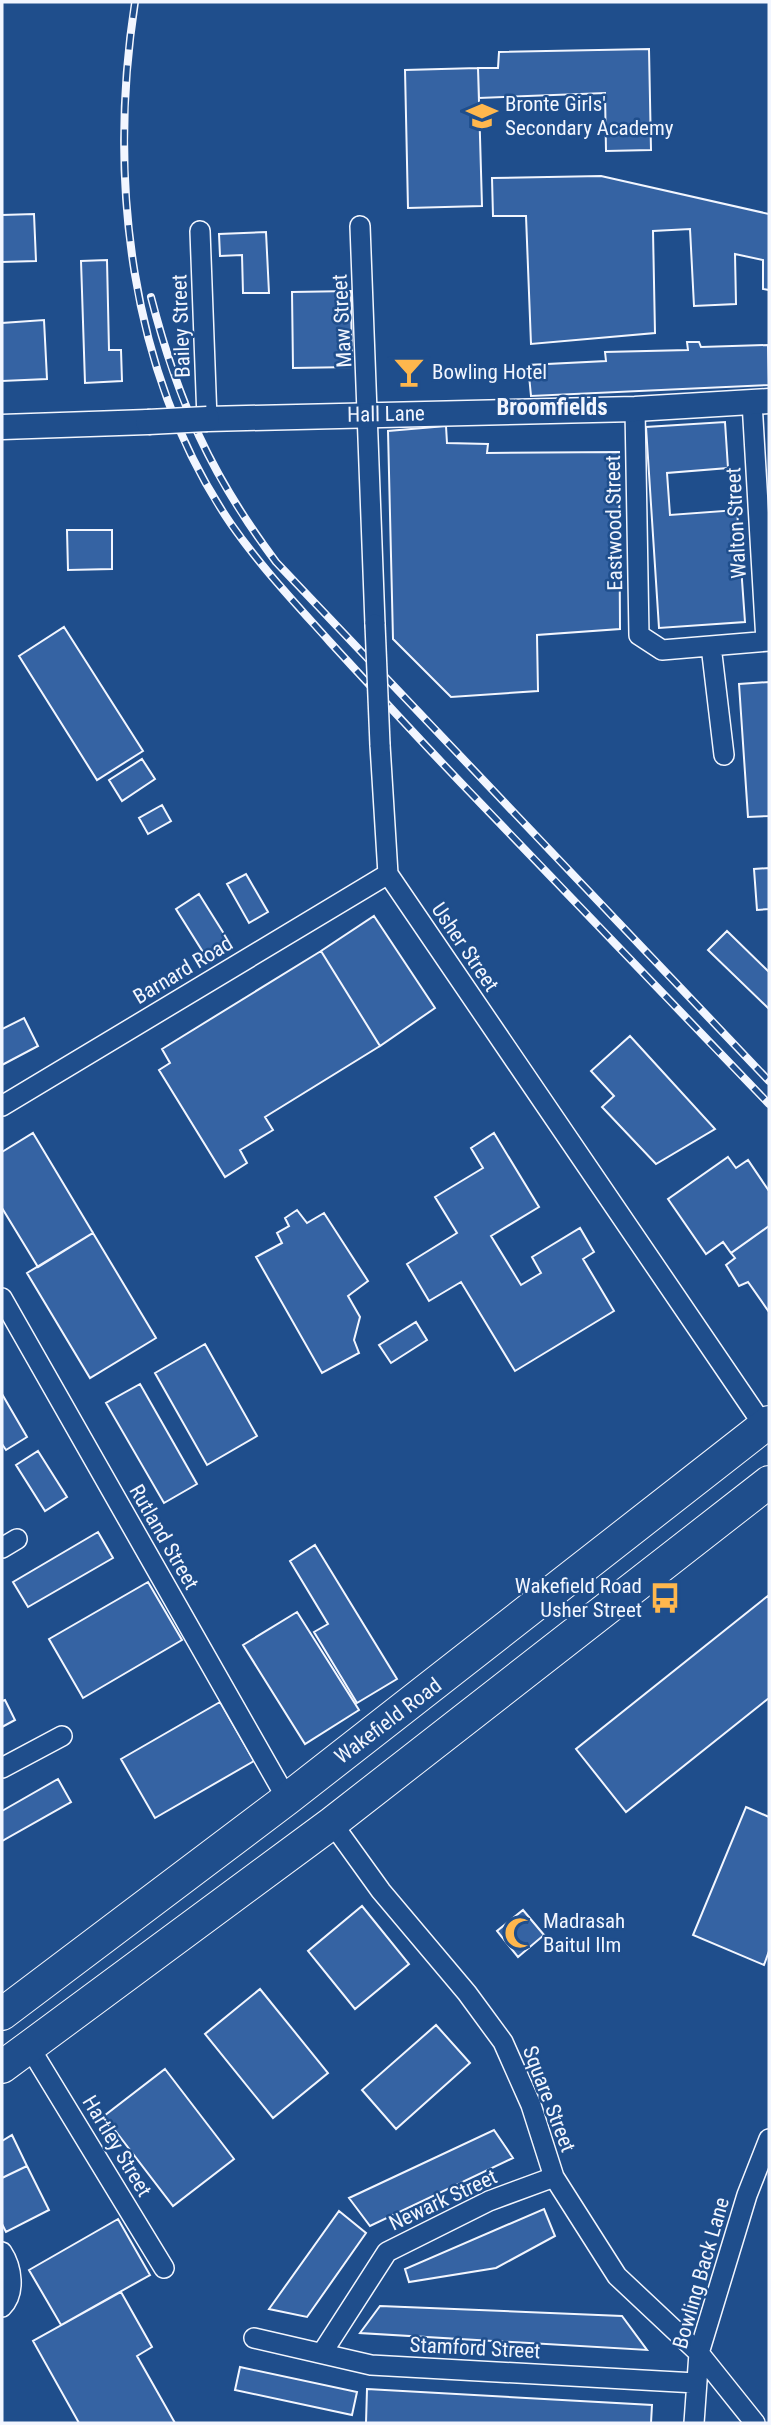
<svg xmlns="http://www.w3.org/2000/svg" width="771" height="2425" font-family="'Roboto Condensed',sans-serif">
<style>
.building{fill:#3563a3;stroke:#f2f6ff;stroke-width:2}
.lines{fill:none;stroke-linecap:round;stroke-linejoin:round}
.minor-casing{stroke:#f2f6ff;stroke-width:22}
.tertiary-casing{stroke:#f2f6ff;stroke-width:27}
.primary-casing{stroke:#f2f6ff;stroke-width:34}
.minor{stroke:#1f4e8c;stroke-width:19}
.tertiary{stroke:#1f4e8c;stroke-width:24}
.primary{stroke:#1f4e8c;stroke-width:32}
.rail-casing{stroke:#f2f6ff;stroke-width:8}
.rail{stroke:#1f4e8c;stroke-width:5;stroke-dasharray:16;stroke-linecap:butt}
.minor-bridge-casing{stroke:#f2f6ff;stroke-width:22;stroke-linecap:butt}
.tertiary-bridge-casing{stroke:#f2f6ff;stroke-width:27;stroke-linecap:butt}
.minor-bridge{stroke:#1f4e8c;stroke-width:19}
.tertiary-bridge{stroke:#1f4e8c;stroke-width:24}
.labels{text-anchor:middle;stroke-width:5;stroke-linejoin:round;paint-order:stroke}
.poi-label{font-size:21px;fill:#f2f6ff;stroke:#1f4e8c;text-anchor:start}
.street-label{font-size:21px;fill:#f2f6ff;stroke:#1f4e8c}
.neighbourhood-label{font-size:23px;font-weight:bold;fill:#f2f6ff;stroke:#1f4e8c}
</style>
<rect width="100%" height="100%" fill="#1f4e8c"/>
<path class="building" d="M649,49l2,101 -45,1 -1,-58 -126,5 -1,-30h20l1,-16z
M478,68l4,138 -74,2 -3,-138z
M601,176l168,38v76l-6,-1v-29l-28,-6 1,50 -42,2 -4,-77 -37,2 2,102 -124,11 -5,-128h-33l-1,-38z
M34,214l2,47 -34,1v-47z
M266,232l3,61h-26l-1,-38 -22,1 -1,-22z
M107,260l2,90h12l1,31 -37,2 -4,-122z
M351,291l1,76 -59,1 -1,-76z
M44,320l3,59 -45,2v-58z
M687,342h12l2,5 67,-2 1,40 -238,11 -3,-31 78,-4 -1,-9 83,-2z
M725,422l3,46 -61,5 3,42 67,-5 8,112 -86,6 -13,-201z
M446,426l1,17 41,1 -1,9 132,-1 1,177 -83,6 1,56 -87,6 -58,-58 -5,-208z
M67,530h45v39l-44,1z
M64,627l79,124 -46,29 -78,-124z
M769,682v134l-21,1 -9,-133z
M142,759l13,20 -33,22 -13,-21z
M162,805l9,16 -23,13 -9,-16z
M769,868v41l-12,1 -3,-41z
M246,874l22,38 -19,11 -22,-39z
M199,894l32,51 -23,15 -32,-51z
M374,916l61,92 -55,38 -59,-95z
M727,931l42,41v37l-61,-59z
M321,951l59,95 -115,71 8,13 -33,20 7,13 -22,14 -66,-107 11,-7 -8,-14z
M24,1018l14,28 -36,19v-36z
M630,1036l85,93 -59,35 -54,-57 12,-11 -23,-25z
M33,1133l60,100 -55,34 -36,-59v-56z
M494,1133l45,74 -48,29 30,49 20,-12 -9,-16 48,-29 14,24 -11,7 31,52 -99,60 -54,-89 -32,19 -22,-37 50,-31 -22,-36 48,-29 -12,-20z
M728,1157l8,11 12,-8 21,31v35l-38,27 -8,-11 -17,12 -38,-55z
M297,1210l10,13 17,-10 44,68 -20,15 12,21 -6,23 5,13 -37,20 -66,-116 26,-14 -5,-10 12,-7 -4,-8z
M769,1226v86l-21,-30 -9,4 -13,-21 9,-7 -4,-5z
M93,1233l63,105 -66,40 -63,-105z
M416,1322l11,18 -36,23 -12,-18z
M205,1344l52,92 -50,29 -52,-92z
M140,1384l57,100 -33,19 -58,-100z
M2,1394l25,43 -21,13 -4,-6z
M38,1451l29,46 -22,14 -29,-46z
M98,1532l15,26 -85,49 -15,-25z
M315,1545l82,134 -40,24 -43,-71 14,-8 -38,-63z
M148,1582l34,58 -99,58 -34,-59z
M769,1595v103l-143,114 -50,-63z
M297,1612l62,98 -54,34 -62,-99z
M5,1700l10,20 -13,7v-26z
M220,1702l34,59 -99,57 -34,-59z
M58,1779l13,23 -69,39v-30z
M746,1807l23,10v134l-5,14 -71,-30z
M362,1906l47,58 -54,45 -47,-58z
M523,1910l21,25 -26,22 -21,-26z
M260,1989l68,84 -55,45 -68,-84z
M436,2025l34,38 -74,66 -34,-39z
M165,2069l69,90 -61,47 -69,-90z
M494,2130l19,28 -143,68 -21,-28z
M12,2135l15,31 -25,12v-37z
M27,2166l22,44 -43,22 -4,-8v-46z
M544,2209l11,27 -59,32 -87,14 -4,-13z
M339,2211l27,22 -59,84 -38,-8z
M118,2219l32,56 -89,50 -32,-55z
M121,2292l31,55 -15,9 38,67h-96l-46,-82z
M380,2306l242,10 25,34 -287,-17z
M240,2367l117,25 -5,23 -117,-25z
M367,2389l285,16 -1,18h-285z"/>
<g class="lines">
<defs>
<path id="minor" d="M360,226l15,398
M200,231l7,188
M752,402l14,239
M635,409l4,226 23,15 107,-9
M711,646l13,109
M380,745l8,129 376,552
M2,1106l386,-232
M2,1298l285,501
M2,1548l15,-9
M2,1768l60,-32
M332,1823l49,68 86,102 36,49 28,63 23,72 63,99 82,77 56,70
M30,2048l134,220
M2,2252c10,15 14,41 0,55
M254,2338l117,27 325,18
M322,2353l65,-101 102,-51 65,-24
M694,2423l5,-70 48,-158 22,-56"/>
<path id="tertiary" d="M207,419l428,-10 134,-8
M2,427l146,-5"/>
<path id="primary" d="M2,2014l285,-215 482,-377
M2,2067l330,-244 437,-341"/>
</defs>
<use href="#minor" class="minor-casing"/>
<use href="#tertiary" class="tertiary-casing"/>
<use href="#primary" class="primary-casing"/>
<use href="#minor" class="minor"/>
<use href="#tertiary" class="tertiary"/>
<use href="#primary" class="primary"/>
<defs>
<path id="rail" d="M135,2c-27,175 -6,372 96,522 30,43 65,80 99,118 44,48 88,96 133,143 102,106 204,213 306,319
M151,297c27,105 60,178 125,265l493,519"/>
</defs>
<use href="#rail" class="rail-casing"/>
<use href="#rail" class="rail"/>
<defs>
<path id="minor-bridge" d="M375,624l5,121"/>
<path id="tertiary-bridge" d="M148,422l59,-3"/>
</defs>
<use href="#minor-bridge" class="minor-bridge-casing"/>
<use href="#tertiary-bridge" class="tertiary-bridge-casing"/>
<use href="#minor-bridge" class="minor-bridge"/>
<use href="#tertiary-bridge" class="tertiary-bridge"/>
</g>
<defs>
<symbol id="school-bare" viewBox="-9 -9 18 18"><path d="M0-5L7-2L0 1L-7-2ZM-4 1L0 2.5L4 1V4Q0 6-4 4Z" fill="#ffb74d" stroke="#1f4e8c" stroke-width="2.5" paint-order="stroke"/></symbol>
<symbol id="bar-bare" viewBox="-9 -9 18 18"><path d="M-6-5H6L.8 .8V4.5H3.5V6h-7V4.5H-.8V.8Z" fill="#ffb74d" stroke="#1f4e8c" stroke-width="2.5" paint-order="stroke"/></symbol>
<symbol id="bus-bare" viewBox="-9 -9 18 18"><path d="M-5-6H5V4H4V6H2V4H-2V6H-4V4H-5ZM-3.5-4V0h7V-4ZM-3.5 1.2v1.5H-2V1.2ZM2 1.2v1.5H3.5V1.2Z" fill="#ffb74d" stroke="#1f4e8c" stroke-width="2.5" paint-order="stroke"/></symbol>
<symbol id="mosque-bare" viewBox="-9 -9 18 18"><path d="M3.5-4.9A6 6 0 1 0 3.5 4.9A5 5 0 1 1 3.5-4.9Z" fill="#ffb74d" stroke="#1f4e8c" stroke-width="2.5" paint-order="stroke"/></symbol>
</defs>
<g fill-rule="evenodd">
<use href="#school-bare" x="460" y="94" width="44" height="44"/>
<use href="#bar-bare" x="387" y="350" width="44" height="44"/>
<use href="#bus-bare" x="643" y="1576" width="44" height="44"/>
<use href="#mosque-bare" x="498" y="1911" width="44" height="44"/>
</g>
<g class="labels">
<g class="poi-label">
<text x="505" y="111">Bronte Girls'<tspan x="505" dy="24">Secondary Academy</tspan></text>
<text x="432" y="379">Bowling Hotel</text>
<text x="642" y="1593" text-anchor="end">Wakefield Road<tspan x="642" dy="24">Usher Street</tspan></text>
<text x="543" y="1928">Madrasah<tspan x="543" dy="24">Baitul Ilm</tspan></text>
</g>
<g class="street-label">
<text transform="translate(342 321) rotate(-93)" y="7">Maw Street</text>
<text transform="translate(181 326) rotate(-92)" y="7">Bailey Street</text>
<text transform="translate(386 414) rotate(-1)" y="7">Hall Lane</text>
<text transform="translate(614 523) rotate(-91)" y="7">Eastwood Street</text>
<text transform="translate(736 523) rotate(-93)" y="7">Walton Street</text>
<text transform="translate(465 947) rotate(56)" y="7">Usher Street</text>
<text transform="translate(183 970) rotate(-31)" y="7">Barnard Road</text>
<text transform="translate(164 1537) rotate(60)" y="7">Rutland Street</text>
<text transform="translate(388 1721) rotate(-37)" y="7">Wakefield Road</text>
<text transform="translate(549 2099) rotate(69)" y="7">Square Street</text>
<text transform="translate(117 2146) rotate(59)" y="7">Hartley Street</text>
<text transform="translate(443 2200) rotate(-25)" y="7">Newark Street</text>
<text transform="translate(701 2273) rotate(-74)" y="7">Bowling Back Lane</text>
<text transform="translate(475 2348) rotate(3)" y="7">Stamford Street</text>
</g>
<g class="neighbourhood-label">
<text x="552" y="415">Broomfields</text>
</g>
</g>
<rect width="771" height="2425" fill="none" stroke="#f2f6ff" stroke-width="7"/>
</svg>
